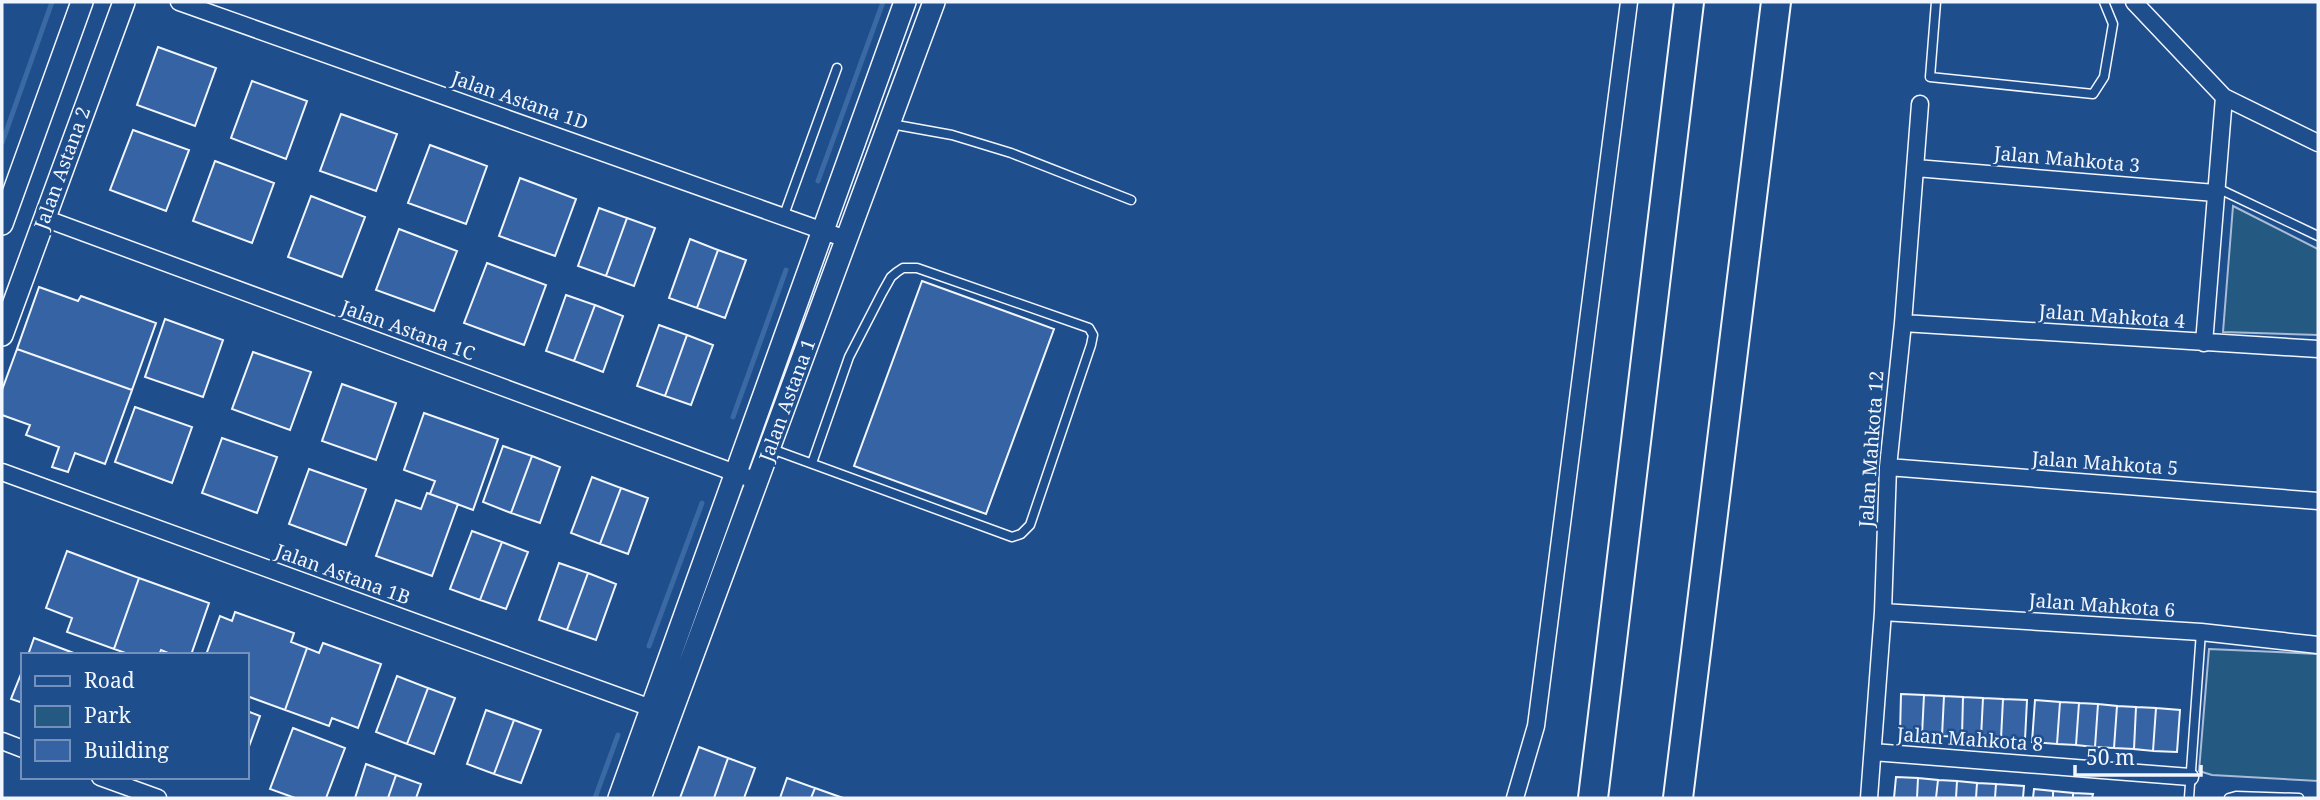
<svg xmlns="http://www.w3.org/2000/svg" width="2320" height="800" font-family="'Noto Serif',serif">
<style>
.green{fill:#245a82;stroke:#a8bbd7;stroke-width:2}
.lines{fill:none;stroke-linecap:round;stroke-linejoin:round}
.stream{stroke:#3b69a3;stroke-width:5}
.building{fill:#3563a3;stroke:#f2f6ff;stroke-width:2}
.lane-casing{stroke:#f2f6ff;stroke-width:11}
.street-casing{stroke:#f2f6ff;stroke-width:19}
.secondary-casing{stroke:#f2f6ff;stroke-width:24}
.highway-casing{stroke:#f2f6ff;stroke-width:32}
.lane{stroke:#1f4e8c;stroke-width:8}
.street{stroke:#1f4e8c;stroke-width:16}
.secondary{stroke:#1f4e8c;stroke-width:21}
.highway{stroke:#1f4e8c;stroke-width:28}
.labels{text-anchor:middle;stroke-width:5;stroke-linejoin:round;paint-order:stroke}
.street-label{font-size:19px;fill:#f2f6ff;stroke:#1f4e8c}
</style>
<rect width="100%" height="100%" fill="#1f4e8c"/>
<path class="green" d="M2233,206l85,43v86l-95,-3z
M2209,649l109,5v127l-106,-6 -13,-4z"/>
<g class="lines">
<path class="stream" d="M2,143l50,-141
M818,181l65,-179
M733,417l53,-147
M649,646l53,-143
M595,798l23,-63"/>
</g>
<path class="building" d="M158,47l58,21 -21,58 -58,-21z
M252,81l55,20 -21,58 -55,-21z
M341,114l56,20 -21,57 -56,-20z
M133,130l56,20 -23,61 -56,-21z
M430,145l57,21 -21,58 -58,-21z
M215,161l59,22 -22,60 -59,-22z
M520,178l56,21 -21,57 -56,-20z
M311,196l54,21 -23,60 -54,-20z
M599,208l28,10 -21,58 -28,-10z
M627,218l28,10 -21,58 -28,-10z
M399,229l58,22 -23,60 -58,-21z
M690,239l28,11 -21,58 -28,-10z
M718,250l28,10 -21,58 -28,-10z
M487,263l59,22 -22,60 -60,-22z
M922,281l132,48 -68,185 -132,-48z
M39,287l39,14 3,-5 75,27 -24,67 -115,-41z
M566,295l29,10 -21,56 -28,-10z
M595,305l28,11 -20,56 -29,-11z
M165,319l58,21 -20,57 -58,-20z
M659,325l28,10 -22,61 -28,-10z
M687,335l26,10 -22,60 -26,-9z
M17,349l115,41 -27,74 -30,-11 -7,19 -16,-5 7,-20 -33,-12 4,-10 -28,-10v-25z
M253,352l58,20 -21,58 -58,-21z
M342,384l54,19 -20,57 -54,-19z
M135,407l57,20 -20,56 -57,-21z
M424,413l74,26 -25,71 -43,-16 5,-13 -31,-11z
M222,438l55,19 -20,56 -55,-20z
M503,446l29,10 -21,57 -28,-11z
M532,456l28,11 -20,56 -29,-10z
M309,469l57,20 -20,56 -57,-21z
M592,477l29,11 -21,56 -29,-11z
M621,488l27,10 -20,56 -28,-10z
M427,493l31,11 -26,72 -56,-20 20,-56 25,9z
M472,531l30,11 -22,58 -30,-11z
M502,542l26,10 -22,57 -26,-9z
M67,551l72,27 -25,71 -47,-17 5,-14 -26,-10z
M559,563l29,10 -21,57 -28,-10z
M588,573l28,11 -20,56 -29,-10z
M139,578l70,25 -18,52h-18l-12,-5 -2,5h-28l-17,-6z
M235,612l59,21 -3,9 16,6 -22,62 -38,-14v-41h-41l14,-39 12,5z
M34,638l45,17h-51z
M323,643l58,21 -23,64 -26,-10 -3,8 -44,-16 22,-62 12,5z
M23,669v34l-12,-4z
M397,676l31,12 -21,56 -31,-12z
M428,688l27,10 -21,56 -27,-10z
M1901,694l23,1 -2,40 -22,-1z
M1924,695l20,1 -2,40 -20,-1z
M1944,696l19,1 -1,40 -20,-1z
M1963,697l20,1 -2,40 -19,-1z
M1983,698l20,1 -2,40 -20,-1z
M2003,699l24,1 -2,40 -24,-1z
M2035,700l25,2 -3,42 -25,-2z
M2060,702l19,1 -3,42 -19,-1z
M2079,703l19,1 -3,43 -19,-2z
M2098,704l19,2 -3,42 -19,-1z
M2117,706l19,1 -2,42 -20,-1z
M2136,707l20,1 -3,43 -19,-2z
M2156,708l24,2 -3,42 -24,-1z
M486,710l28,10 -20,54 -27,-10z
M247,711l13,5 -13,36z
M514,720l27,10 -20,53 -27,-9z
M293,728l52,20 -19,50h-31l-25,-9z
M699,747l29,11 -14,40h-34z
M728,758l27,10 -11,30h-30z
M366,764l30,11 -8,23h-33z
M396,775l25,9 -5,14h-28z
M1896,777l22,1 -1,20h-23z
M787,778l28,10 -4,10h-31z
M1918,778l20,2 -2,18h-19z
M1938,780l19,1 -1,17h-20z
M1957,781l20,2 -1,15h-20z
M1977,783l19,1 -1,14h-19z
M1996,784l28,2 -1,12h-28z
M815,788l28,10h-32z
M2034,789l19,2v7h-20z
M2053,791l20,2v5h-20z
M2073,793l20,1 -1,4h-19z"/>
<g class="lines">
<defs>
<path id="lane" d="M1936,2l-6,75 163,17 11,-17 9,-53 -9,-22
M891,124l61,11 59,18 120,47
M2215,187l103,49
M784,215l53,-147
M769,448l243,89 9,-3 9,-9 61,-180 2,-10 -4,-7 -172,-60h-14l-6,4 -6,5 -9,16 -33,64 -37,106
M2189,798l12,-166
M2229,798l7,-2 63,2"/>
<path id="street" d="M179,2l667,237
M2134,2l90,95 94,46
M1916,168l299,25
M44,218l713,263
M1903,323l415,26
M2204,343l20,-246
M1888,467l430,34
M2,472l660,240
M1883,612l318,20 117,13
M2,741l21,8
M1873,752l317,25
M100,777l58,21
M1515,798l21,-72 93,-724
M1869,798l14,-186 5,-145 15,-144 17,-219"/>
<path id="secondary" d="M2,224l80,-222
M2,335l122,-333
M619,798l286,-796
M640,798l294,-796"/>
<path id="highway" d="M1593,798l96,-796
M1678,798l98,-796"/>
</defs>
<use href="#lane" class="lane-casing"/>
<use href="#street" class="street-casing"/>
<use href="#secondary" class="secondary-casing"/>
<use href="#highway" class="highway-casing"/>
<use href="#lane" class="lane"/>
<use href="#street" class="street"/>
<use href="#secondary" class="secondary"/>
<use href="#highway" class="highway"/>
</g>
<g class="labels">
<g class="street-label">
<text transform="translate(520 100) rotate(19)" y="7">Jalan Astana 1D</text>
<text transform="translate(2067 159) rotate(5)" y="7">Jalan Mahkota 3</text>
<text transform="translate(62 168) rotate(-70)" y="7">Jalan Astana 2</text>
<text transform="translate(2112 316) rotate(4)" y="7">Jalan Mahkota 4</text>
<text transform="translate(408 330) rotate(20)" y="7">Jalan Astana 1C</text>
<text transform="translate(787 400) rotate(-70)" y="7">Jalan Astana 1</text>
<text transform="translate(1871 449) rotate(-86)" y="7">Jalan Mahkota 12</text>
<text transform="translate(2105 463) rotate(4)" y="7">Jalan Mahkota 5</text>
<text transform="translate(343 574) rotate(20)" y="7">Jalan Astana 1B</text>
<text transform="translate(2102 605) rotate(4)" y="7">Jalan Mahkota 6</text>
<text transform="translate(1970 739) rotate(4)" y="7">Jalan Mahkota 8</text>
</g>
</g>
<rect width="2320" height="800" fill="none" stroke="#f2f6ff" stroke-width="7"/>
<rect x="21" y="653" width="228" height="126" fill="#1f4e8c" stroke="#7391ba" stroke-width="2"/>
<rect x="35" y="676" width="35" height="10" fill="#1f4e8c" stroke="#7391ba" stroke-width="2"/>
<text x="84" y="688" font-size="21" fill="#f2f6ff">Road</text>
<rect x="35" y="706" width="35" height="21" fill="#245a82" stroke="#7391ba" stroke-width="2"/>
<text x="84" y="723" font-size="21" fill="#f2f6ff">Park</text>
<rect x="35" y="740" width="35" height="21" fill="#3563a3" stroke="#7391ba" stroke-width="2"/>
<text x="84" y="758" font-size="21" fill="#f2f6ff">Building</text>
<path d="M2075 765v10h126v-10" fill="none" stroke="#f2f6ff" stroke-width="3.5"/>
<text x="2086" y="765" font-size="21" fill="#f2f6ff" stroke="#1f4e8c" stroke-width="5" paint-order="stroke">50 m</text>
</svg>
